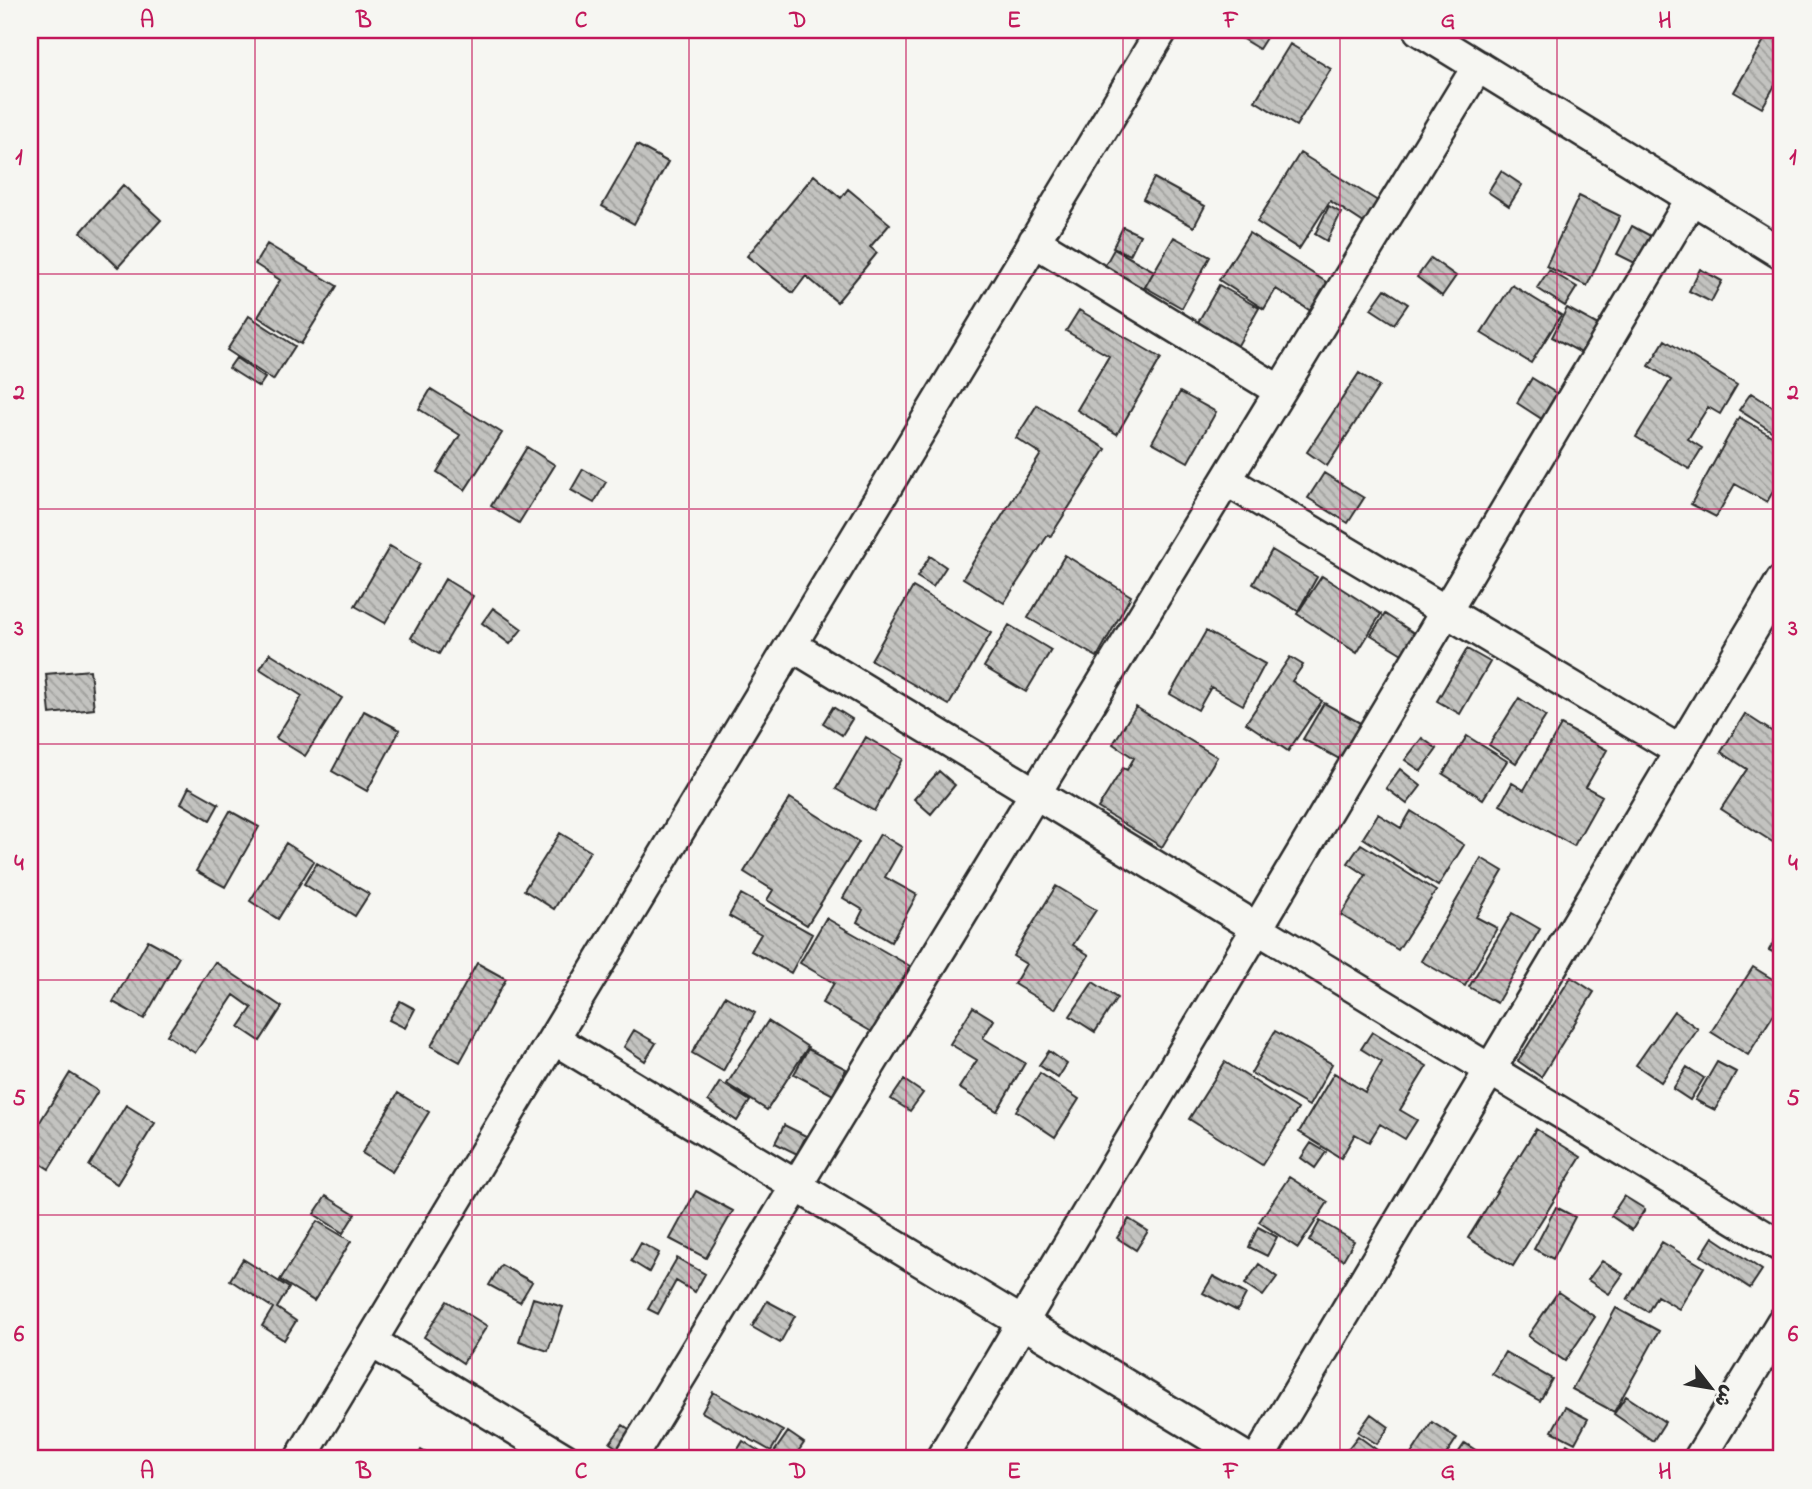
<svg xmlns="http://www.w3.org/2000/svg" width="1812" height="1489" font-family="'Indie Flower','Playpen Sans Arabic',sans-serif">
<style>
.building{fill:url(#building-back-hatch);stroke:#2b2b2b;stroke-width:2}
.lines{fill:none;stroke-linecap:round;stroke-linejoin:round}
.minor-casing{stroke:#2b2b2b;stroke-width:35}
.minor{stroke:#f6f6f2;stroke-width:30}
.grid{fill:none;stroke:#c2185b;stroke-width:2;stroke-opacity:0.55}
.neatline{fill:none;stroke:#c2185b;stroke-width:2.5}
.grid-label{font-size:23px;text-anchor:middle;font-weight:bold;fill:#c2185b}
</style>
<defs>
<pattern id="building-back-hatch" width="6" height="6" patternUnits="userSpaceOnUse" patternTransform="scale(1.75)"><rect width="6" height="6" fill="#c3c3c0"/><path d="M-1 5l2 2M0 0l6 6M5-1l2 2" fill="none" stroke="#9f9f9c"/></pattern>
</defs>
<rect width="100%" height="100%" fill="#f6f6f2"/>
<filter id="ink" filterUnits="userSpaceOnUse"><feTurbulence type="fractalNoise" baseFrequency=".0143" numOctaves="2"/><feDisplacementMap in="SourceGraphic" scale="14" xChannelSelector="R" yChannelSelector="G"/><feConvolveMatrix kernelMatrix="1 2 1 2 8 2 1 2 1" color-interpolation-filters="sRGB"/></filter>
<g filter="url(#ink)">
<path class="building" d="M1243,30h28l-12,19 -20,-12z
M1770,30h12v43l-20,35 -28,-16z
M1290,44l41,25 -35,57 -41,-25z
M637,145l31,17 -34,62 -32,-18z
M1300,153l81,50 -14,22 -37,-24 -31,48 -42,-27z
M1501,171l21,14 -13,21 -21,-14z
M814,175l27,23 7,-9 42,35 -20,23 7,6 -40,49 -31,-26 -13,17 -46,-37z
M1154,178l51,28 -11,21 -51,-28z
M123,185l38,35 -43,47 -37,-35z
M1579,196l41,20 -33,70 -41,-20z
M1329,206l12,7 -14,28 -12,-7z
M1632,226l26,14 -15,27 -26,-13z
M1123,227l17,8 -10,20 -17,-8z
M1249,233l104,66 -17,28 -60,-38 -12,20 -45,-29z
M1174,237l36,20 -28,51 -37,-21z
M267,244l70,42 -36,58 -43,-27 22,-37 -25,-16z
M1114,249l40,22 -10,18 -40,-22z
M1431,258l25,18 -14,20 -25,-19z
M1700,269l22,12 -11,21 -22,-11z
M1549,270l28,17 -12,19 -28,-18z
M1219,285l40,23 -22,39 -40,-23z
M1512,285l49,30 -30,48 -50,-30z
M1385,289l23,15 -14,20 -23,-15z
M1567,308l31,17 -15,29 -31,-17z
M1079,310l82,48 -44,76 -40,-24 32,-54 -43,-25z
M249,316l46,30 -22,34 -46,-30z
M1665,340l72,45 -17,29 -12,-7 -20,32 14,9 -13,21 -53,-32 35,-57 -22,-14z
M236,358l29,20 -6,9 -30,-19z
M1359,373l20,13 -52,80 -20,-14z
M1532,378l32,20 -16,25 -31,-20z
M431,389l71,44 -37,57 -28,-18 23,-37 -41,-26z
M1180,392l36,20 -28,50 -36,-20z
M1751,393l31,20v25l-43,-28z
M1037,405l69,44 -56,88 -2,-2 -44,68 -41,-25 78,-124 -25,-16z
M1739,417l43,25v34l-15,26 -32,-18 -19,33 -25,-13z
M527,447l28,18 -36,58 -28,-17z
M583,469l23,13 -12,21 -23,-13z
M1324,473l40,25 -16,25 -40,-25z
M390,546l30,18 -35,59 -30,-17z
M1272,550l45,27 -19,34 -45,-27z
M1065,555l66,41 -34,61 -69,-39z
M930,556l16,11 -13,20 -16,-10z
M1322,576l59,38 -24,39 -60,-39z
M445,579l28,17 -34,58 -28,-16z
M913,587l78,46 -42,72 -78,-45z
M493,608l29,21 -12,15 -28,-21z
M1385,614l35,23 -13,20 -36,-22z
M1009,625l42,25 -25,42 -42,-25z
M1206,631l59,33 -22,41 -32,-18 -13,23 -28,-16z
M1467,649l23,13 -30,52 -23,-13z
M270,653l72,45 -37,58 -29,-18 26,-42 -42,-27z
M1290,657l13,8 -11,16 30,20 -34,50 -42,-28z
M90,670l4,39 -44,5 -4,-40z
M1519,698l27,18 -30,47 -27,-18z
M1324,703l38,21 -21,36 -38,-21z
M833,707l19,12 -10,16 -19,-12z
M1136,707l81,50 -55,90 -64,-39 25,-40 4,2 7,-12 -21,-14z
M364,711l36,19 -33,61 -35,-20z
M1745,714l37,24v110l-61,-39 26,-40 -26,-17z
M1561,725l46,25 -21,37 16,9 -28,50 -74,-41 12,-22 12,7z
M1467,736l40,25 -24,38 -40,-25z
M866,737l37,22 -29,52 -38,-22z
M1422,738l15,11 -16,22 -16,-11z
M1400,769l21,17 -14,18 -21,-16z
M939,771l16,14 -24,29 -17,-15z
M189,787l30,17 -9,16 -29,-17z
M790,798l69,44 -52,83 -40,-25 6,-10 -29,-18z
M230,811l29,16 -34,60 -29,-16z
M1411,811l53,34 -26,41 -75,-48 15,-24 23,14z
M560,833l30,18 -36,58 -30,-19z
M880,834l22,13 -17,30 32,18 -26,47 -34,-20 6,-12 -20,-12z
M286,843l28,18 -36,58 -28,-18z
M1361,844l75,47 -38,59 -57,-35 25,-40 -18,-12z
M1481,858l22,13 -27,46 21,11 -32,58 -44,-25z
M317,863l52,31 -14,22 -51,-32z
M1056,886l40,24 -23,35 16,10 -34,54 -41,-25 12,-20 -13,-8z
M741,894l71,40 -21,39 -40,-22 10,-17 -32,-18z
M1512,913l28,16 -43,74 -28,-16z
M826,918l84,48 -38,66 -50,-29 12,-20 -34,-20z
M1782,927v30l-13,-7z
M148,940l31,17 -35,62 -31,-17z
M215,962l67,45 -22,34 -21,-14 13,-19 -18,-13 -39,58 -28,-18z
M477,963l29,16 -46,83 -29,-16z
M1753,967l29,18v16l-34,54 -37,-23z
M1571,977l23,15 -53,85 -23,-16z
M1093,982l24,16 -22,34 -25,-16z
M725,996l30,17 -32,58 -31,-18z
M400,1001l15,8 -10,19 -16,-8z
M973,1007l21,13 -11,18 42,25 -28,48 -38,-23 18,-28 -27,-16z
M1674,1011l24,18 -37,53 -25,-17z
M768,1021l40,26 -41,63 -40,-26z
M634,1030l22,13 -11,18 -21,-14z
M1275,1031l57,33 -23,42 -58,-33z
M1372,1032l55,34 -27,44 17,10 -12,19 -25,-15 -11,18 -14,-8 -14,24 -42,-26 35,-59 31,19 17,-30 -21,-13z
M1782,1043v14l-6,-3z
M808,1049l38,20 -13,26 -39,-21z
M1049,1051l18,13 -9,14 -19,-13z
M1225,1062l73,47 -36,56 -73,-46z
M1717,1062l19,10 -21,38 -20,-10z
M1687,1067l17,11 -14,22 -17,-11z
M70,1073l28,18 -49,78 -19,-12v-19z
M1040,1073l39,26 -24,38 -39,-26z
M904,1080l19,13 -13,18 -19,-12z
M720,1082l30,19 -13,20 -29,-20z
M398,1093l31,19 -37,60 -30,-19z
M126,1105l29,18 -38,61 -28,-18z
M784,1125l22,11 -9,18 -22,-11z
M1536,1129l45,28 -68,109 -45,-28z
M1311,1143l15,9 -11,16 -14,-10z
M1289,1177l39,25 -30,46 -39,-26z
M696,1191l37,20 -27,47 -36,-19z
M326,1196l29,18 -12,19 -29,-19z
M1624,1196l21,13 -13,21 -21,-14z
M1556,1207l19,10 -22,42 -19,-10z
M1129,1219l19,12 -12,19 -19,-12z
M317,1221l34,20 -37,60 -34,-21z
M1320,1221l34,20 -11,19 -34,-19z
M1258,1227l19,10 -10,19 -18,-9z
M1713,1237l49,33 -12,18 -49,-32z
M1662,1242l42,25 -25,42 -22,-13 -9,16 -21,-12z
M641,1243l18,10 -10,19 -18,-11z
M677,1258l28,16 -10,18 -19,-11 -18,33 -10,-5z
M243,1259l46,29 -12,20 19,13 -12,19 -22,-14 11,-18 -43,-28z
M1602,1261l21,13 -14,20 -21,-14z
M1259,1264l18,13 -14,19 -18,-12z
M501,1265l31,17 -12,20 -31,-17z
M1213,1276l33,18 -9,17 -34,-18z
M1558,1292l37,25 -30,44 -37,-25z
M533,1298l30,9 -15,44 -29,-10z
M447,1301l40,25 -24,37 -39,-26z
M767,1301l28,15 -15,27 -28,-16z
M1616,1308l43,23 -45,81 -42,-23z
M1505,1352l47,27 -12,22 -48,-27z
M713,1392l70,39 -12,20 -69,-39z
M1626,1396l39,26 -12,19 -39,-27z
M1565,1407l23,12 -13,24 -23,-12z
M1371,1414l18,13 -12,17 -19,-12z
M1432,1422l25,16 -14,21h-35z
M623,1425l18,12 -14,18 -17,-12z
M788,1432l16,11 -11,16h-20l-3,-1z
M1358,1436l30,22 -1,1h-47z
M743,1441l28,18h-39z
M1465,1443l24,16h-35z
M1567,1444l20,12 -2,3h-27z
M421,1450l16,9h-21z"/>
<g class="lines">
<defs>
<path id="minor" d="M1419,30l363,224
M1034,241l246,150
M1226,480l454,271
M791,645l991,602
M554,1039l694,420
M372,1342l193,117
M300,1459l862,-1429
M630,1459l848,-1393
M941,1459l751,-1261
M1258,1459l524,-879
M1699,1459l83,-137"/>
</defs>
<use href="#minor" class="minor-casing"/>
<use href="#minor" class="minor"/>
</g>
</g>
<path class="grid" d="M255,30v1429M472,30v1429M689,30v1429M906,30v1429M1123,30v1429M1340,30v1429M1557,30v1429M30,274h1752M30,509h1752M30,744h1752M30,980h1752M30,1215h1752"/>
<rect width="1812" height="1489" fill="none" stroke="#f6f6f2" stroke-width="77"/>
<g transform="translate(1711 1388) rotate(121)" stroke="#f6f6f2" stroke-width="5" paint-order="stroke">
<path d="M0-5L12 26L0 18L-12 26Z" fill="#2b2b2b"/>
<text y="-10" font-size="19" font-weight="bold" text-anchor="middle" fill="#2b2b2b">ش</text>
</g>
<rect x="38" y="38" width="1735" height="1412" class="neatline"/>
<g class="grid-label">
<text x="147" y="27">A</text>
<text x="364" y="27">B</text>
<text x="581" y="27">C</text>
<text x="798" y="27">D</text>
<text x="1014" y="27">E</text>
<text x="1231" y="27">F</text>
<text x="1448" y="27">G</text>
<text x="1665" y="27">H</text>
<text x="19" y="164">1</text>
<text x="1793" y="164">1</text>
<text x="19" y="399">2</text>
<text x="1793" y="399">2</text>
<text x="19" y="635">3</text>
<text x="1793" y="635">3</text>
<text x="19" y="870">4</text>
<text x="1793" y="870">4</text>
<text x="19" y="1105">5</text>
<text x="1793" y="1105">5</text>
<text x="19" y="1341">6</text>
<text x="1793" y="1341">6</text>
<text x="147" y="1478">A</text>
<text x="364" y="1478">B</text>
<text x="581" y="1478">C</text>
<text x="798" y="1478">D</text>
<text x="1014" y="1478">E</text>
<text x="1231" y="1478">F</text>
<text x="1448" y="1478">G</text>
<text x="1665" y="1478">H</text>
</g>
</svg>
